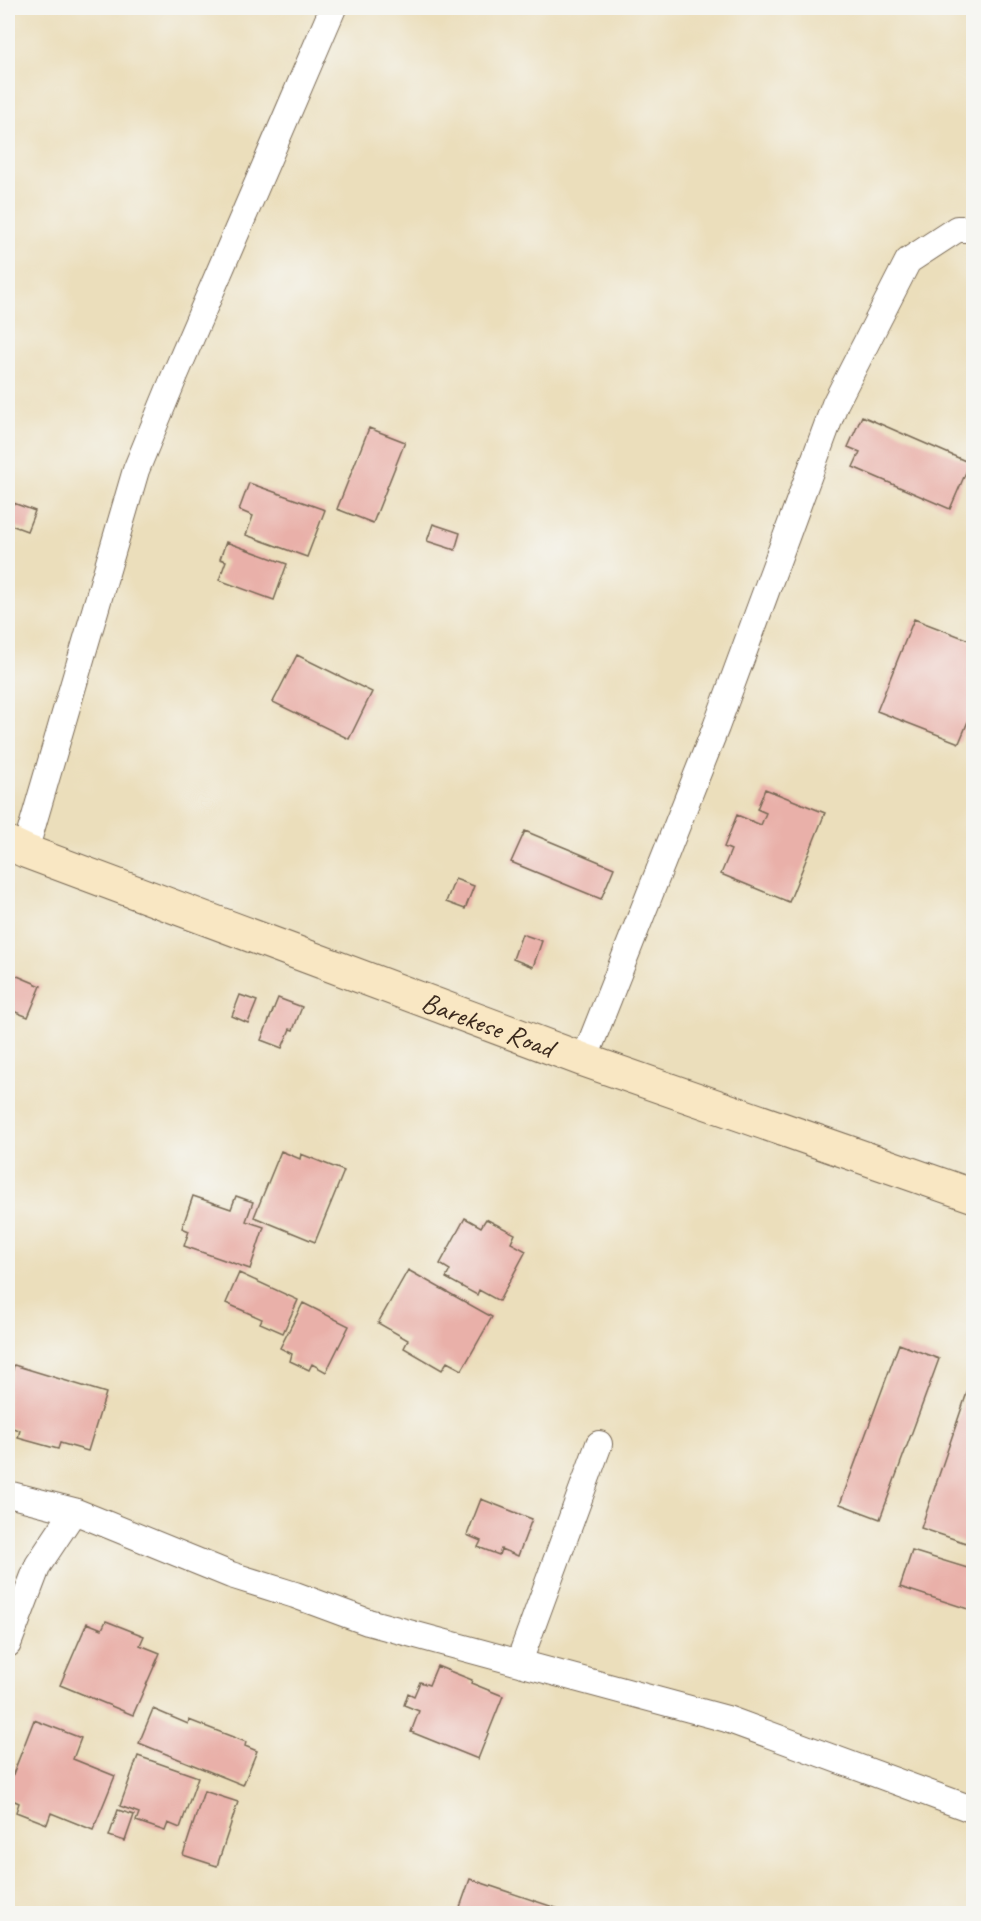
<svg xmlns="http://www.w3.org/2000/svg" width="981" height="1921" font-family="Caveat,sans-serif">
<style>
.building{fill:#e9b0a9}
.lines{fill:none;stroke-linecap:round;stroke-linejoin:round}
.street-casing{stroke:#796955;stroke-width:28}
.secondary-casing{stroke:#796955;stroke-width:35}
.street{stroke:#fff;stroke-width:26}
.secondary{stroke:#f9e7c3;stroke-width:33}
.labels{text-anchor:middle;stroke-width:5;stroke-linejoin:round;paint-order:stroke}
.street-label{font-size:28px;fill:#3b2a1e;stroke:#f6f6f2}
</style>
<rect width="100%" height="100%" fill="#f6f6f2"/>
<filter id="ink" filterUnits="userSpaceOnUse"><feTurbulence type="fractalNoise" baseFrequency=".0167" numOctaves="2"/><feDisplacementMap in="SourceGraphic" scale="12" xChannelSelector="R" yChannelSelector="G"/><feConvolveMatrix kernelMatrix="1 2 1 2 8 2 1 2 1" color-interpolation-filters="sRGB"/></filter>
<filter id="wash" filterUnits="userSpaceOnUse"><feTurbulence type="fractalNoise" baseFrequency=".008" numOctaves="4" result="noise"/><feDisplacementMap in="SourceGraphic" scale="24" xChannelSelector="R" yChannelSelector="G"/><feGaussianBlur stdDeviation="1.35" result="paint"/><feColorMatrix in="noise" values="0 0 0 0 0 0 0 0 0 0 0 0 0 0 0 0 0 1.4 0 .05"/><feComposite in="paint" operator="in"/></filter>
<g filter="url(#wash)">
<rect width="100%" height="100%" fill="#ebdebb"/>
<g id="blocks">
<path class="building" d="M862,416l108,47 -20,46 -97,-42 7,-15 -12,-5z
M369,428l36,14 -32,81 -36,-14z
M249,483l76,27 -18,47 -61,-22 7,-19 -14,-6z
M8,501l27,10 -8,20 -19,-7z
M433,524l27,9 -5,17 -28,-9z
M226,542l61,22 -13,36 -55,-20 7,-19 -6,-2z
M914,619l60,23v65l-15,36 -82,-32z
M297,655l75,37 -23,47 -76,-37z
M765,789l60,24 -36,89 -68,-28 10,-24 -7,-3 13,-32 24,10 5,-12 -9,-4z
M525,831l89,37 -13,31 -90,-37z
M455,879l19,7 -9,23 -19,-7z
M522,934l20,7 -9,26 -20,-8z
M8,972l33,14 -13,31 -20,-8z
M240,995l17,6 -9,22 -16,-7z
M278,998l24,9 -9,23 -3,-1 -8,19 -21,-8z
M281,1151l19,8 1,-5 43,17 -29,71 -61,-25z
M193,1196l38,13 5,-13 17,6 -7,19 18,6 -14,42 -66,-23 5,-15 -7,-3z
M465,1218l16,9 5,-8 29,15 -4,9 15,8 -27,50 -20,-11 -2,5 -31,-17 4,-8 -10,-6z
M408,1270l84,47 -30,53 -15,-8 -5,8 -38,-22 4,-8 -30,-17z
M239,1273l59,27 -15,33 -23,-10 2,-4 -36,-16z
M303,1303l46,23 -23,46 -14,-8 -3,6 -19,-9 2,-7 -12,-6z
M899,1344l40,15 -59,160 -40,-15z
M14,1365l92,28 -18,58 -28,-8 -2,6 -40,-11 2,-8 -12,-3v-40z
M973,1375l1,147 -8,21 -45,-15z
M481,1499l51,20 -14,37 -17,-7 -2,6 -21,-8 3,-6 -14,-6z
M912,1551l62,19v41l-74,-24z
M106,1621l38,15 -4,9 20,8 -27,62 -73,-30 27,-62 15,6z
M437,1666l35,14 -1,3 32,13 -25,63 -67,-27 8,-21 -15,-6 4,-12 6,3 6,-14 9,3z
M153,1709l35,15 1,-4 57,22 -1,4 12,5 -14,34 -104,-42z
M34,1720l47,18 -8,21 42,17 -22,54 -42,-17 -4,11 -31,-12 3,-9 -11,-5v-11z
M138,1756l60,21 -18,51 -12,-5 -3,8 -29,-10 3,-8 -19,-7z
M204,1791l34,11 -21,64 -34,-11z
M118,1810l16,5 -9,26 -16,-5z
M470,1879l89,30 -1,5h-90l-9,-4z"/>
</g>
</g>
<g filter="url(#ink)">
<use href="#blocks" fill-opacity="0" stroke="#796955" stroke-width="1.5"/>
<g class="lines">
<defs>
<path id="street" d="M25,851l111,-381 39,-95 158,-367
M584,1060l132,-333 119,-323 73,-143 49,-32h17
M8,1494l66,17 157,64 64,20 73,27 359,97 247,91
M8,1644l30,-79 36,-54
M519,1662l80,-218"/>
<g id="secondary">
<path id="s1" d="M8,843l17,8 559,209 390,136"/>
</g>
</defs>
<use href="#street" class="street-casing"/>
<use href="#secondary" class="secondary-casing"/>
<use href="#street" class="street"/>
<use href="#secondary" class="secondary"/>
</g>
</g>
<g class="labels">
<g class="street-label">
<text dy="10" stroke="none"><textPath href="#s1" startOffset="513">Barekese Road</textPath></text>
</g>
</g>
<rect width="981" height="1921" fill="none" stroke="#f6f6f2" stroke-width="30"/>
</svg>
